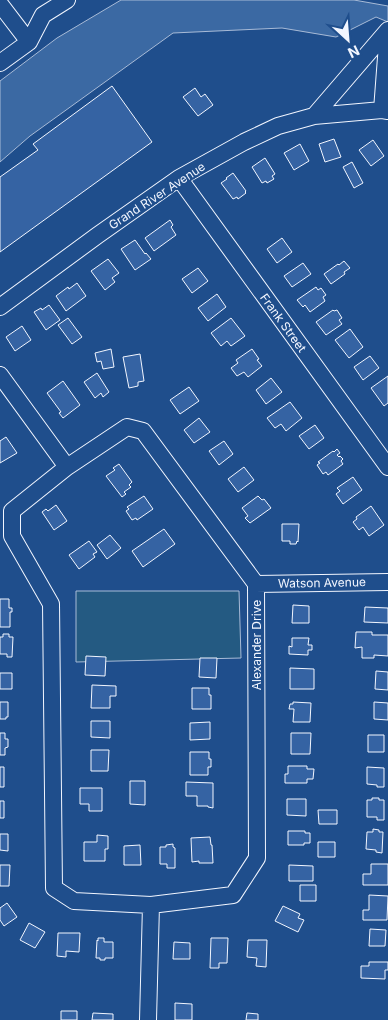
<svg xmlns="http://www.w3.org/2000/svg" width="388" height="1020" font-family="Inter,sans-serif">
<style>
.green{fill:#245a82;stroke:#a8bbd7}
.water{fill:#3b69a3;stroke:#a8bbd7}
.building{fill:#3563a3;stroke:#f2f6ff}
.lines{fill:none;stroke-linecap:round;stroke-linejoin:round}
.minor-casing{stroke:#f2f6ff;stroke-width:18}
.minor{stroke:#1f4e8c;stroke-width:16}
.labels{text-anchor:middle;stroke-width:4;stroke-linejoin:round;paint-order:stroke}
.street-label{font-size:12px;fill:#f2f6ff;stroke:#1f4e8c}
</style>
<rect width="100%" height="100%" fill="#1f4e8c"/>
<path class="green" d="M76,591h163l2,67 -165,4z"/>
<path class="water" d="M121,0h233l34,6v16l-12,-5 -40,20 -54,-9 -109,5 -143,103 -30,26v-81l57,-43z"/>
<path class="building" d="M112,86l40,56 -152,110v-75l38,-27 -5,-6z
M195,88l6,9 4,-3 8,11 -15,11 -15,-19z
M334,139l7,18 -16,5 -6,-18z
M373,140l11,16 -13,10 -12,-16z
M300,144l9,17 -15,9 -10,-17z
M265,158l10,16 -3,2 2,3 -7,4 -1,-2 -4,2 -10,-16z
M352,162l11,21 -9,5 -11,-21z
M233,173l13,18 -1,1 1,1 -8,6 -1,-2 -4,2 -12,-16 6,-4 -1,-1z
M170,220l3,5 -2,2 5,8 -22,16 -9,-13z
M282,238l10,14 -15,11 -10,-14z
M135,240l10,14 1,-1 5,6 -16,11 -14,-21z
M108,259l11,14 -7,5 3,4 -10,8 -14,-19z
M344,261l6,7 -6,4 1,2 -14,10 -7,-10 14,-10 1,1z
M303,263l8,11 -19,13 -8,-11z
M198,268l10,13 -16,12 -10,-14z
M77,283l9,13 -20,15 -10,-15 12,-9 1,2z
M316,287l2,3 3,-2 5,7 -3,2 2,4 -15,11 -5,-7 -2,2 -6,-7z
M217,294l9,13 -18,14 -10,-13z
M49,305l11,15 -14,10 -12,-18 7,-4 1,2z
M333,310l1,1 3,-1 5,8 -3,2 3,4 -16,11 -10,-13z
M68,318l14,19 -10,7 -14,-19z
M231,318l14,18 -14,10 -4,-5 -6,5 -10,-13z
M22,326l9,14 -16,11 -9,-14z
M350,329l13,18 -14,11 -14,-18z
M111,349l3,18 -11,2 -2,-8 -4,1 -2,-9z
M252,349l7,10 -2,1 5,6 -14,11 -4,-5 -7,4 -6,-8 7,-5 -2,-3z
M140,354l4,27 -6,1v4l-9,2 -6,-31z
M370,356l9,12 -16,12 -9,-13z
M97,373l12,19 -6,5 -2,-4 -6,5 -11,-16z
M388,376v27l-4,3 -13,-18z
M271,378l11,14 -16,12 -10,-14z
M63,381l17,24 -17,13 -4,-5 2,-1 -14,-19z
M189,387l10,14 -19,13 -10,-14z
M290,402l12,16 -16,13 -5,-7 -6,4 -8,-10z
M199,418l11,14 -16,11 -10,-13z
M315,425l9,13 -15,11 -10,-13z
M6,437l11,16 -17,10v-22z
M224,441l9,13 -14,11 -10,-14z
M337,449l3,4 -3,2 2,2 1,-1 3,3 -2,2 2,3 -15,11 -2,-3 -3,2 -6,-9 3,-2 -2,-1 15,-11 1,1z
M119,464l13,18 -3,3 2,2 -7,5 2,2 -4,3 -16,-21 9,-6 -2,-2z
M244,467l10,13 -16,12 -10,-13z
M353,477l9,13 -19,14 -7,-10 4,-3 -3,-3z
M144,496l9,13 -16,11 -1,-2 -4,2 -6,-9 3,-2 -2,-2z
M258,496l4,4 2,-1 7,9 -21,15 -5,-5 3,-2 -6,-8z
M56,505l11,16 -13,9 -12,-18 4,-3 2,2z
M371,506l13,19 -15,11 -6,-9 -4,3 -6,-8 4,-3 -1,-2z
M282,524h17l-1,18 -1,-1 -1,3h-6v-3h-8z
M164,529l11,15 -32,23 -11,-16z
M110,535l11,13 -14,11 -10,-14z
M89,541l8,11 -4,2 2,3 -16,12 -10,-14z
M0,599h9v9h3v4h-2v15h-10z
M293,605l16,1v17h-17z
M365,607l23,1v15l-24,-1z
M356,632h16v3h16v21l-14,-1v3h-12v-11l-7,1z
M3,634h6v3h4l-1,20h-5v-3h-7v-17h3z
M292,638h17l-1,7h4v5h-4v5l-19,-1v-8l3,1z
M86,656l20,1 -1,19 -20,-1z
M200,658h17l-1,20 -17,-1z
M290,668l24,1v20h-24z
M376,671l12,1v18l-13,-1z
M0,673h12v16h-12z
M92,685l24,1v10h-6v12h-19z
M192,688h17v7h2v14h-19z
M0,702h8v15h-2v2h-6z
M293,702l18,1 -1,19h-17l1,-13h-5l1,-5h3z
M374,702l14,1v17l-14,-1z
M91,721h19v17l-19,-1z
M210,722v17l-20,1v-17z
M0,733h5v6h3v8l-3,1v7h-5z
M291,733h20l-1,21h-19z
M368,735h16v17h-16z
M91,750h18l-1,21h-17z
M190,752h19v7h2v8h-3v8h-18z
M288,766h19v3h7l-1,10h-6v4h-22v-9h3z
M0,767h4v20h-4z
M367,767l17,1v19h-7v-2l-10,-1z
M130,781h15v24l-15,-1z
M186,782l27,1v25l-5,-1v-1h-11v-10h-11z
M80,788h22v23h-13v-7h-9z
M372,798h7v2h5v20h-7v-3h-10v-17h5z
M287,799h19v17l-19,-1z
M0,801h4v17h-4z
M318,810h19v14h-18z
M373,829l6,1v2h4l-1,21 -6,-1v-2l-10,-1 1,-17h6z
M288,831h17v2h5v10h-6v2h-16z
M0,834h8v17l-8,-1z
M97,835l11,1v13h-3v12h-21v-19h13z
M210,837l1,8h1l1,18h-14v-2l-7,1 -1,-24z
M318,842h17v15h-17z
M173,844v3l2,1v20h-8v-4h-7v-17h6v-2z
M140,845l1,20h-17v-19z
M371,864h17v21h-25v-11h8z
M0,865h10l-1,21h-9z
M289,865l24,1v15h-24z
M300,885h16v16h-16z
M369,895l19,1 -1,24h-24v-10h6z
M7,903l10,14 -13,9 -4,-6v-12z
M283,906l17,8 -2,4 6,2 -6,12 -23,-11z
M29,923l16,9 -10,16 -15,-8z
M370,929l16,1 -1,16h-16z
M58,933h22l-1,19 -13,-1v6l-9,-1z
M98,938h6v4h9v16h-8v2h-5v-2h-4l1,-18 1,1z
M211,938h17l-1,25h-8v5h-9z
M248,940h19l-1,27 -10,-1 1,-8 -10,-1z
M174,942l16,1v16h-17z
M369,962h19v8h-3v9l-24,-1v-12h8z
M175,1003l17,1v16h-17z
M61,1011h16v9h-16z
M93,1013l20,1v6h-21z
M247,1013l11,1v6h-12z"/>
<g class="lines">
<defs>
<path id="minor" d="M0,4l29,38 -29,21
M29,42l14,-27 24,-15
M382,110l6,-79
M314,116l74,-86
M179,178l209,289
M0,307l98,-72 81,-57 65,-36 34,-16 36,-10 68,-6 6,1
M0,375l67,92
M127,427l16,4 113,153 1,274 -24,37 -82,10 -77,-4 -20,-13 -3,-284 -39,-68v-25l55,-44z
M256,584l132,-2
M148,1020l3,-115"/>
</defs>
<use href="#minor" class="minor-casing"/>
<use href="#minor" class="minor"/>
</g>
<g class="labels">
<g class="street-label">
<text transform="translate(157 196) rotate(-33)" y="4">Grand River Avenue</text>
<text transform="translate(283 323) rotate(54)" y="4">Frank Street</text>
<text transform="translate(322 583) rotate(-1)" y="4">Watson Avenue</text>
<text transform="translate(257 645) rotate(-90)" y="4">Alexander Drive</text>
</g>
</g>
<g transform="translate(348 40) rotate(154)" stroke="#1f4e8c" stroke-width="4" paint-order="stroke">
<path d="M0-4L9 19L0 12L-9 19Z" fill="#f2f6ff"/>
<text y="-8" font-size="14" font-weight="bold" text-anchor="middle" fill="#f2f6ff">N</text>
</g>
</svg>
